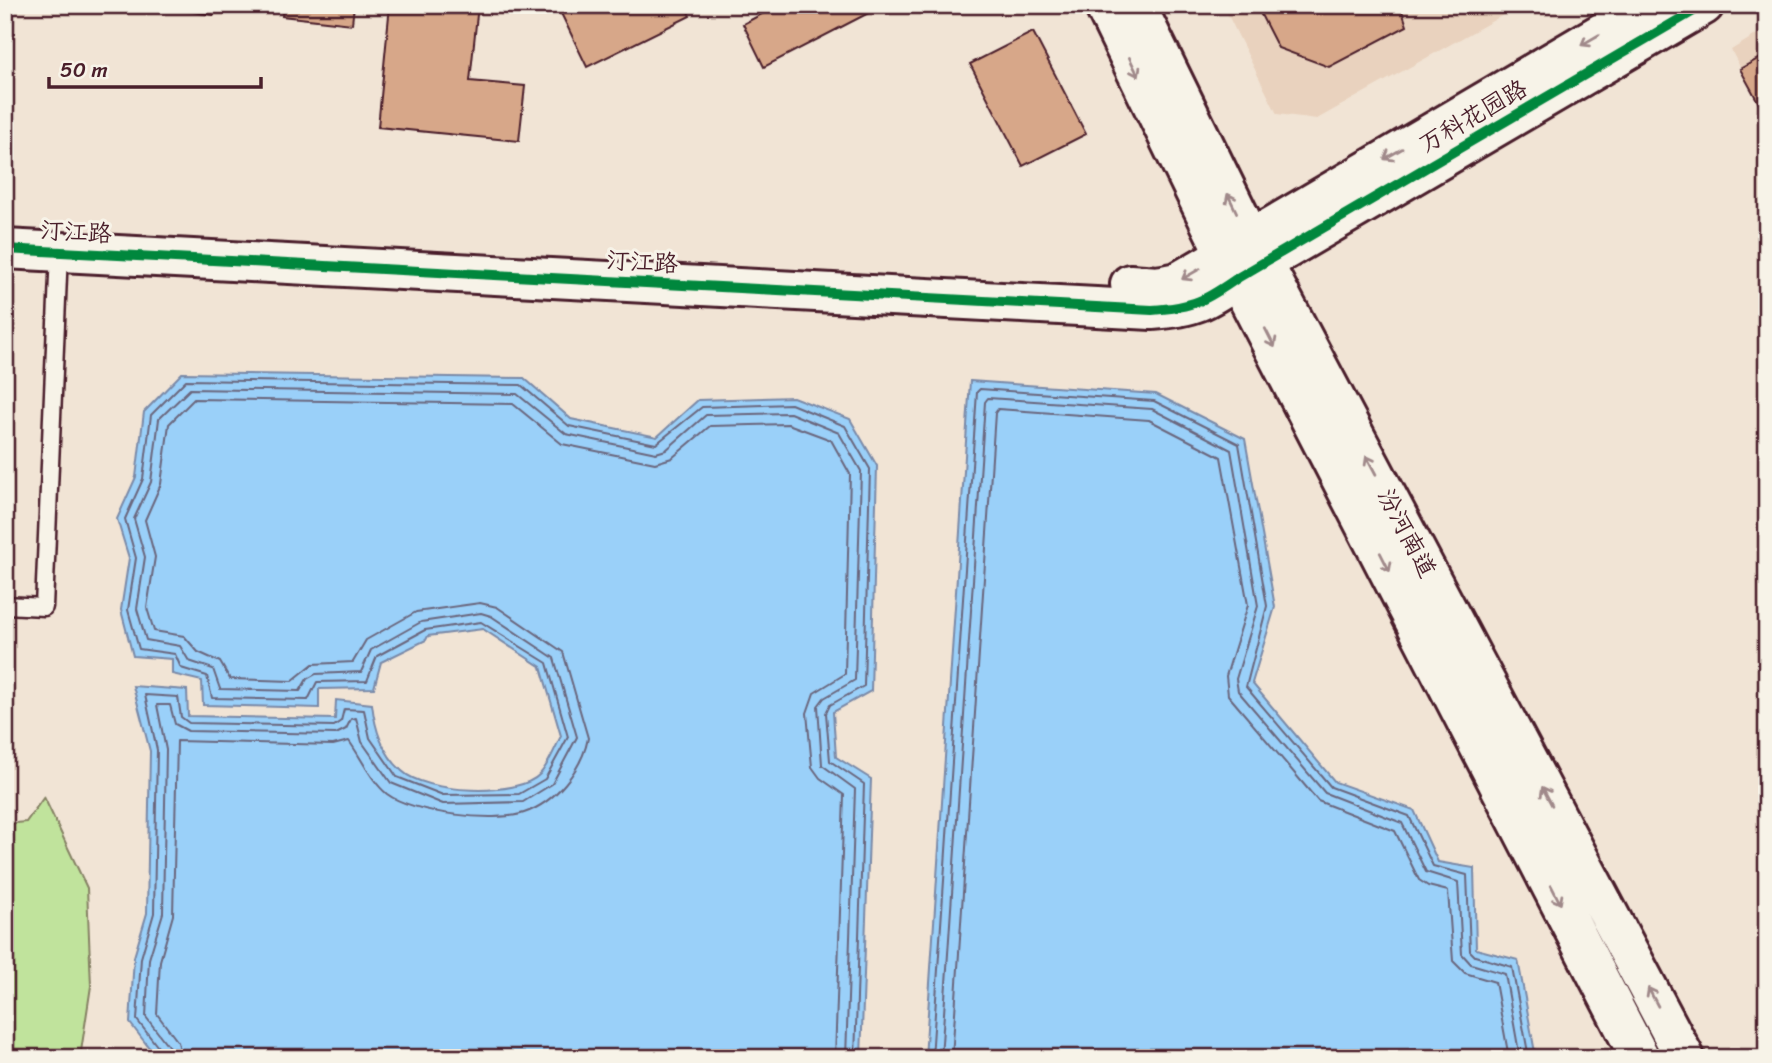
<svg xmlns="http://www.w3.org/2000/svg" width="1772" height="1063" font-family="Sriracha,'LXGW WenKai TC',sans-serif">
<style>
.built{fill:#e9d2be}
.green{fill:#c0e39c;stroke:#858164;stroke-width:2}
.water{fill:#9ad0f9;stroke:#7a89a7;stroke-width:2}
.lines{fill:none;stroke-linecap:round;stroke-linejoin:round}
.shore{stroke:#6a667d;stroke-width:2}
.building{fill:#d7a789;stroke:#4a1f2b;stroke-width:2}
.service-casing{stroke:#4a1f2b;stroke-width:21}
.tertiary-casing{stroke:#4a1f2b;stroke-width:44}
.secondary-casing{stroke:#4a1f2b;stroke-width:44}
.service{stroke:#f7f3e8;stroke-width:16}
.tertiary{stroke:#f7f3e8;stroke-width:38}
.secondary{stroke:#f7f3e8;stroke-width:38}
.cycleway-casing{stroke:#f7f3e8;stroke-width:15}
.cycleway{stroke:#00873e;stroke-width:10}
.oneway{stroke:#a0898a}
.labels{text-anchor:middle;stroke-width:6;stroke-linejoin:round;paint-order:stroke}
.street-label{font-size:24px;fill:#4a1f2b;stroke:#f7f3e8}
</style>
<rect width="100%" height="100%" fill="#f1e4d5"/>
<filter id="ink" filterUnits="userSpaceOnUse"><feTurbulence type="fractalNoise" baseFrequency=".0143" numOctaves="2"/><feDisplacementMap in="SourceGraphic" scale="14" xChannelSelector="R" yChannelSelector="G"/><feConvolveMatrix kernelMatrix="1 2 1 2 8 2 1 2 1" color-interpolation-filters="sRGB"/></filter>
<g filter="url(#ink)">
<path class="built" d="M1223,5h298l-204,114 -40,-5z
M1767,28v90l-36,-68z"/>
<path class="green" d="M44,797l43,91 4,98 -11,72h-75v-234l21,-2z"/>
<path class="water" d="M182,373l342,5 47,41 86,18 41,-37 95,-3 57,22 27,47 -6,225 -38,21 3,45 35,22 -10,279h-704l-27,-35 4,-66 13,-44 3,-162 -17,-65 54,4 1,26 147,3 1,-19 36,4c3,25 10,49 30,67 23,22 116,27 138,3 9,-10 15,-26 21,-38l-20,-69 -58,-38 -55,7 -2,4 -45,22 -7,26 -55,1v19l-116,-3 -1,-24 -30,-7v-15l-39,-3 -12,-46 8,-52 -12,-39 19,-42 8,-65z
M970,381l186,13 89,45 30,168 -23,76 83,99 79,28 24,52 36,6 2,81 42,11 18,98h-611z"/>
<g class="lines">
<path class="shore" d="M163,1058l-2,-7 -24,-31 4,-62 13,-45 3,-163 -12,-55 33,2 3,20 8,6 145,3 7,-5 3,-12 20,1 6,28 27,39 46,18 76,-1 26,-15 23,-42 -21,-74 -66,-41 -56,8 -48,26 -10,25 -50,1 -9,18 -96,-2 -5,-22 -26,-8 -6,-14 -36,-5 -11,-39 8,-52 -11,-39 18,-40 8,-64 35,-35 335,5 48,41 87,18 46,-37 89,-3 54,22 25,43 -6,217 -34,19 -4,8 4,48 34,23 -9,274
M172,1058l-3,-11 -23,-30 3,-58 14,-46 3,-163 -9,-45h13l5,19 13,7 148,3 10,-5 5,-10 5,-1 6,24 29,41 52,21 80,-2 29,-18 25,-47 -23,-79 -63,-42 -10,-3 -60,9 -50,28 -10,22 -45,2 -9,5 -7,12 -80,-2 -7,-20 -24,-8 -9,-15 -34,-6 -9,-31 8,-52 -11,-38 17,-37 8,-63 31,-30 327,5 49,40 90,19 10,-3 40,-35 84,-2 49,20 22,38 -6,209 -31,18 -6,8 4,59 33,24 -9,269
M182,1058l-4,-16 -21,-28 3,-53 13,-46 4,-174 156,4 16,-4c12,16 22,40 38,53 25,19 107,29 137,19 30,-10 58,-43 64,-75l-25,-86 -66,-45 -17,-4 -64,9 -50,28 -13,22 -40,2 -21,17 -62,-2 -10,-17 -22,-10 -14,-16 -30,-5 -7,-23 8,-51 -10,-37 16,-36 8,-60 25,-25 319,5 49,40 93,19 17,-5 38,-32 78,-2 43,16 19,34 -5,200 -31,19 -7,20 5,54 8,11 24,17 -9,263
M932,1058l45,-666 3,-3 174,12 85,43 28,162 -21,81 85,100 78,29 24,50 34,9 3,76 5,5 37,11 17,91
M941,1058l44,-656 3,-4 164,11 79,41 27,156 -22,73 2,12 87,102 77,30 24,49 32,10 4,72 9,10 34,10 15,84
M952,1058l43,-645 3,-4 151,11 72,37 27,148 -22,71 2,19 90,106 77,30 24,49 9,6 20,5 5,70 12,12 30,9 14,76"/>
</g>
<path class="building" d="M144,5h71l-1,10z
M283,5h71l-2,19 -70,-8z
M390,5h88l-8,76 55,5 -6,55 -141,-14z
M557,5h128l5,11 -103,51z
M779,5h105l-120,62 -21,-43z
M1256,5h144l7,21 -78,41 -51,-19z
M1033,32l53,102 -63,32 -53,-102z
M1767,54v64l-27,-49z"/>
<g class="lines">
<defs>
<path id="service" d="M5,605l39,2 15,-355"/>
<path id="tertiary" d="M5,249l1147,61c42,-3 53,-9 87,-33l465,-272
M1130,284l28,2 20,-4 471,-277"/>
<path id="secondary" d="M1104,5l121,249 415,804
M1136,5l114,233 435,820"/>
</defs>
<use href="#service" class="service-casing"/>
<use href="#tertiary" class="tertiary-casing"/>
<use href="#secondary" class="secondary-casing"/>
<use href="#service" class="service"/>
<use href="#tertiary" class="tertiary"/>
<use href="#secondary" class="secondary"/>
<defs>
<path id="cycleway" d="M5,249l1147,61c42,-3 53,-9 87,-33l465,-272"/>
</defs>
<use href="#cycleway" class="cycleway-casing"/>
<use href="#cycleway" class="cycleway"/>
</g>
<defs><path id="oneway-shaft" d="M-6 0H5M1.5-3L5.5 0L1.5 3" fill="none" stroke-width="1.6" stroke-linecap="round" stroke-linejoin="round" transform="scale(1.75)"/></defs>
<g class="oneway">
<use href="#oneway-shaft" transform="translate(1590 40) rotate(150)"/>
<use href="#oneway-shaft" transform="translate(1134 67) rotate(64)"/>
<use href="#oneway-shaft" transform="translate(1393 154) rotate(150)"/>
<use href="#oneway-shaft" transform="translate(1232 203) rotate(-116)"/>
<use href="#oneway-shaft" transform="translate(1191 274) rotate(150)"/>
<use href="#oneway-shaft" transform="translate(1270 338) rotate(63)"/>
<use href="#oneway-shaft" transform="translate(1371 465) rotate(-118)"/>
<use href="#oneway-shaft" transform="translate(1385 562) rotate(63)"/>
<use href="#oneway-shaft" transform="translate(1547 796) rotate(-118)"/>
<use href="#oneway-shaft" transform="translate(1556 895) rotate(63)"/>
<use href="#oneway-shaft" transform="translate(1653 997) rotate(-118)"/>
</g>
</g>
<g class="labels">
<g class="street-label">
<text transform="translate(1473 116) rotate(-30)" y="8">万科花园路</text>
<text transform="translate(76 232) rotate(3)" y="8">汀江路</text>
<text transform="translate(642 262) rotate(3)" y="8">汀江路</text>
<text transform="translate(1407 533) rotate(62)" y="8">汾河南道</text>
</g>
</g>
<rect width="1772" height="1063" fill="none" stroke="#f7f3e8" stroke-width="28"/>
<rect x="14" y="14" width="1744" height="1035" fill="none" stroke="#4a1f2b" stroke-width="2.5" filter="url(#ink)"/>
<path d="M49 77v10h212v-10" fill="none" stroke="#4a1f2b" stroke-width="3.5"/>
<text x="60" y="77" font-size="21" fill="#4a1f2b" stroke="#f7f3e8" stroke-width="5" paint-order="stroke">50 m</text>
</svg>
